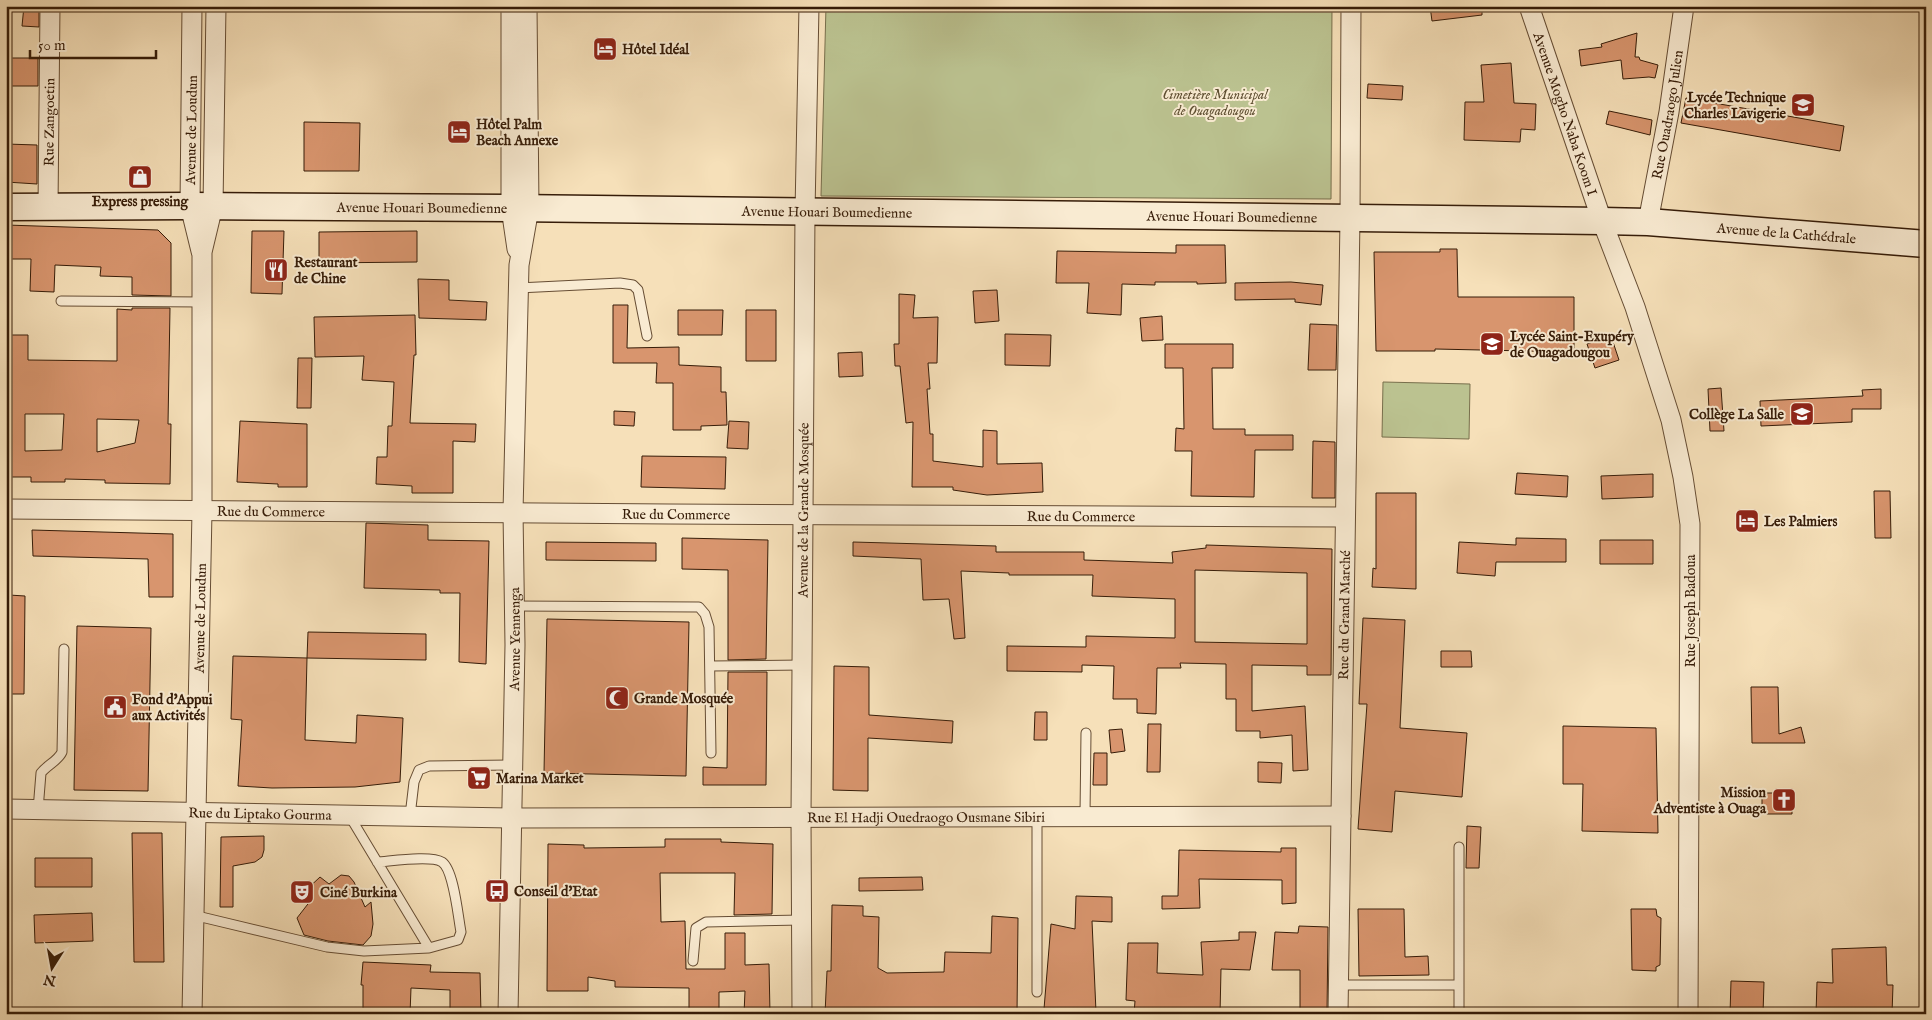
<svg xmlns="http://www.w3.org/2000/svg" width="1932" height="1020" font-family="'IM FELL English',serif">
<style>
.green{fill:#bbc290;stroke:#786f4c}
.building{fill:#d8956e;stroke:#361c08;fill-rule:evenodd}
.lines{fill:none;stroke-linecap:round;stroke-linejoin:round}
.lane-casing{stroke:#664d34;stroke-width:11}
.street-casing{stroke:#664d34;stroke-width:21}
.secondary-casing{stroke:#361c08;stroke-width:29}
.lane{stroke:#f9ebd2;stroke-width:9}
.street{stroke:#f9ebd2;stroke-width:19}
.secondary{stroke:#f9ebd2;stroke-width:26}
.labels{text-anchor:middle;stroke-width:4;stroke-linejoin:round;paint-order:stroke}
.poi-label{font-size:14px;font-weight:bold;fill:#361c08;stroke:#f9ebd2;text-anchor:start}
.park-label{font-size:14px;font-style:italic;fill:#5e4e31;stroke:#f9ebd2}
.street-label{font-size:14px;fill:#361c08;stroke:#f9ebd2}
</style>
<rect width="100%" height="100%" fill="#f6e0b9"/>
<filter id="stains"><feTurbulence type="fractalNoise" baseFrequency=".004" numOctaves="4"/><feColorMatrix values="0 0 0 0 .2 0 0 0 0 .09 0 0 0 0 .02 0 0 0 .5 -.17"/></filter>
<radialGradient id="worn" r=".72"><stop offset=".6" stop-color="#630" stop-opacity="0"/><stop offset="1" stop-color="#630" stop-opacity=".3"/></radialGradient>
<path class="green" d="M826,6h506l-1,193 -510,-3z
M1383,382l87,2 -1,55 -87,-2z"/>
<path class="building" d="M24,6h15v21l-17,-1z
M1430,6h52v9l-50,6z
M1637,33l-2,24h4l1,3 18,5 -3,13 -6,-1 -26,2 -2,-19 -40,6 -2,-16 23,-3 -1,-3z
M6,58h32v28h-32z
M1511,63l3,40 22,1 -1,26 -14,-1 -1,13 -56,-2 1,-38h19l-3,-37z
M1368,84l35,2 -1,14 -35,-2z
M1686,98l158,28 -4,25 -159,-28z
M1609,111l43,9 -2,15 -44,-11z
M304,122l56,1 -1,48h-55z
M6,144l31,1v39l-31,-2z
M6,225l152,5 13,13v53l-39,-1v-18l-32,-1 1,-9 -46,-2 -1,27 -24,-1 1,-32h-25z
M252,231h32l-2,63 -31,-1z
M417,231v31l-98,1v-31z
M1176,245h49l1,38 -29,1v-2h-42v3l-33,-1 -1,31 -34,-2 2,-30h-33l1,-32 119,2z
M1440,249h17l1,48h116v55l-139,-3v2h-59l-2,-99h66z
M418,279l31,1v20l38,2 -1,18 -67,-2z
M1291,282l32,3 -2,20 -26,-3v-3l-60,1v-17z
M997,290l2,31 -24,2 -2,-32z
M899,294l16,1 -2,23 25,-1 -1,46h-9l2,26h-3l3,45h3v27l50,6v-37l14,1v33l45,-1 1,29 -56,3 -34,-5v-3h-41l1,-65 -7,1 -6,-57h-5l-1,-22h5z
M613,305h15l-1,43 52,-1v18l42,2v25h5l1,33 -26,1v4h-28v-47h-17l1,-20h-44z
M132,308h38l-2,116h3l-1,60 -65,-1v-3l-40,-1v3h-34v-5h-25v-142h22v25l89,1v-52l15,1zM25,414h39l-2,36 -37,1zM97,419l42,1 -4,23 -38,9z
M678,310h45l-1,25h-44z
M746,310h30v51h-30z
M415,315l1,40h-2l-4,68 66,1 -1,18 -22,-1v52h-41v-7l-36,-2 1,-27h10l1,-31h4l2,-44 -32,-2 2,-24 -49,1 -1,-40z
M1162,316l1,24 -21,1 -2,-23z
M1310,324l27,1 -1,45h-28z
M1005,334l46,1 -1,31 -45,-1z
M1611,336l8,24 -24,8 -8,-24z
M1165,344h68v24h-21l1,61h32v6h48v15h-38l-1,47 -63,-1 1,-45h-17l1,-23 8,1 -1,-61h-18z
M862,352l1,24 -24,1 -1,-24z
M298,358h14l-1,50h-14z
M1721,388l3,43h-14l-2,-42z
M1881,389v20h-29v13l-91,4 -1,-25 103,-5 -1,-6z
M614,411l21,1 -1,14 -20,-1z
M240,421l67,3v63h-29v-3l-41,-2z
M729,421l20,1 -1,27 -21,-1z
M1313,441l22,1v56h-23z
M642,456l84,1 -1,32 -84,-2z
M1517,473l51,3 -1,21 -52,-3z
M1653,474v23l-51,2 -1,-23z
M1874,491h16l1,47h-16z
M1376,493h40v96l-44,-2 1,-19 3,1z
M366,523l62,2v15l61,1 -3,123 -27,-2 1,-69h-20v-3l-76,-2z
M32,530l141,4v63h-24l-1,-38 -115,-3z
M682,538l86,2 -2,119 -38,1v-90l-46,-1z
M1516,538l50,1v23h-70l-1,14 -38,-3 2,-31 57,3z
M1600,540h53v24h-53z
M546,542l110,1v18l-110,-1z
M853,542l143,4v6h88v8l89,3 -1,-11 34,-4v-3l126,4 -1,126h-24v-9l-55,-1v46l53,-5 3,64 -15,1 -1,-36 -32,3v-7h-24v-32h-10v-35l-46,-1 1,5h-24l-1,46 -19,-1v-14h-24l1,-33 -32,-1v7l-75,-1v-25l79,1v-11l89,2v-39l-83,-3 1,-21h-84v-2l-48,-2 4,67 -11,1 -5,-40 -26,1 -2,-41 -68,-3zM1195,570l112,3v71l-112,-2z
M9,595l16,1 -1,98h-17z
M1363,618l42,2 -5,108 67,5 -5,64 -67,-6 -3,41 -34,-3 9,-125h-8z
M547,619l142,3 -3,154 -142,-3z
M77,626l74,2 -3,163 -74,-1z
M308,632l118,2v26l-119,-2z
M1441,651h30l1,16h-31z
M233,656l74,2 -2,82 51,3 1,-28 46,3 -3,64 -45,5 -83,1 -34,-2 4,-66 -11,-1z
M834,666l35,1v48l84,6 -1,22 -84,-5v53l-35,-1z
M728,672h39l-1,113h-63v-18l24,1z
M1751,687h27l1,47 22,-7 4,16h-53z
M1035,712h12v28h-13z
M1148,724h13l-1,48h-13z
M1563,726l93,2 2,105 -76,-2 1,-47h-20z
M1122,729l3,22 -14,2 -2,-23z
M1094,753h13v32h-14z
M1258,762l24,1 -1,20 -23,-1z
M1762,793h30v21h-30z
M1467,826l14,1 -2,41h-13z
M132,833h30l2,129h-30z
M264,836v14l-2,7 -7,5 -22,4v41h-13l1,-70z
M665,839h56v3l52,2 -1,70 -38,1 1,-42h-75l1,49 24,-1 1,48h39v-36h20v32l24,-1 1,50h-26l1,-23 -26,1v19l-30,-1v-22l-74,-1v-6l-27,-4v14h-41l1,-147 36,1v3l81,-1z
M1281,848h15v55l-14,1v-24l-83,-1 1,29 -38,1v-13h16l1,-46 102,2z
M35,858h57v29h-57z
M341,875l8,1 5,6 11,25 6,-5 2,22 -2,12 -8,9 -35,-4 -24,-6 -7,-17 14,-18 -7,-8 16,-15 9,7z
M922,877l1,13 -64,1v-13z
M1076,896l36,1v25l-20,-1 4,91 -52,-3 7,-85 24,5z
M832,905l31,1v10l16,1 -1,51 9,5 57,-1 1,-20 46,1 1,-37 26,2 -1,96h-192l2,-43h4z
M1358,909h46l1,48 23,-1 1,19 -70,1z
M1631,909h25l1,7 4,2 -1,47 -4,2v4l-24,-1z
M92,913l1,28 -58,2 -1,-28z
M1299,926l29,1 -1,87h-27v-44h-28l3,-38 23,1z
M1239,932h17l-6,38 -29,-1 -1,45h-86l1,-13 -9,-1 2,-57h30l-1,30 46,2 -2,-33 38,-2z
M1886,947l1,38h6l-1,29h-76l1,-32 16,1 -1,-34z
M363,962l68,3 -1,7 50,1 1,41h-31v-24l-39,-2 -1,26h-47v-29h-2z
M1731,981l33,1 -1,32h-33z"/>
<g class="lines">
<defs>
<path id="lane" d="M518,288l102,-5 13,2 5,5 9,46
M61,301l141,1
M514,606l185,1 6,7 4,13 2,126
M710,666l92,-1
M38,810l3,-37c6,-8 17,-12 21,-21l2,-103
M349,815l80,133
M1085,815l1,-82
M410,816l4,-34 5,-12 10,-4 84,-1
M1459,847v167
M193,915l134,32 37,4 65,-3 29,-8 3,-8c-3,-15 -7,-62 -19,-70 -11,-7 -50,-1 -65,0
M693,961l3,-33 10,-6 96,-2
M1339,985h120
M1037,992v-176"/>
<g id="street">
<path d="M192,6l-2,200 11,45"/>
<path d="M511,6v202l6,41"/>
<path id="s1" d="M1529,6l73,215 33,86 36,113 12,57 7,47 -2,490"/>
<path id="s2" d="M48,207l2,-201"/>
<path id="s3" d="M1648,222l21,-110 15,-106"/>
<path id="s4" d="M6,509c446,4 893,7 1339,8"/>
<path id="s5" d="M6,809l506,9 829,-2"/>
<path id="s6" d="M192,1014l10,-503v-259l11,-46 3,-200"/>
<path id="s7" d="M508,1014l7,-369 -2,-133 6,-247 10,-57 -2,-202"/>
<path id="s8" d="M802,1014l-1,-196 4,-606 4,-206"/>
<path id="s9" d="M1338,1014l12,-796 1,-212"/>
</g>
<g id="secondary">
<path id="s10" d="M6,207l184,-1 321,2 1091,13 46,1 278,22"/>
</g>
</defs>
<use href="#lane" class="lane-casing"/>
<use href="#street" class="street-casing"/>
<use href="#secondary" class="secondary-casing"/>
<use href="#lane" class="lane"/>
<use href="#street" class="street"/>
<use href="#secondary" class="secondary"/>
</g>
<defs>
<symbol id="hotel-square" viewBox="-11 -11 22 22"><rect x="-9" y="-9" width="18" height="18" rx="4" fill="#8f2418" stroke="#f9ebd2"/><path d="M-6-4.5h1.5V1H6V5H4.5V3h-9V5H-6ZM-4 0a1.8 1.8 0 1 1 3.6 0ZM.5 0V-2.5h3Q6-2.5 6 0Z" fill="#fff"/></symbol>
<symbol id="school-square" viewBox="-11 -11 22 22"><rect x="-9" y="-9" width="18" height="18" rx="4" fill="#8f2418" stroke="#f9ebd2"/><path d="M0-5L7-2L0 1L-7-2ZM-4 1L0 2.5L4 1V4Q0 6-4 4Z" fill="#fff"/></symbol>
<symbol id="shop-square" viewBox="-11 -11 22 22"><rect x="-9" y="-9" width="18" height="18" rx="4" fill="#8f2418" stroke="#f9ebd2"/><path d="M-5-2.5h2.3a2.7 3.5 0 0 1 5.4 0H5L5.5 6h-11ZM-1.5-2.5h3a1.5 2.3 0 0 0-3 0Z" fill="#fff"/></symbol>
<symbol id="restaurant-square" viewBox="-11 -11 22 22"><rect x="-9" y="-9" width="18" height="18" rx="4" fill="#8f2418" stroke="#f9ebd2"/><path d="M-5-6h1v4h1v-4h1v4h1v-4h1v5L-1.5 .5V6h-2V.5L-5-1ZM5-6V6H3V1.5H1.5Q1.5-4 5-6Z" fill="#fff"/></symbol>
<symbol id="mosque-square" viewBox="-11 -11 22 22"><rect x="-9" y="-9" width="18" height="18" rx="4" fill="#8f2418" stroke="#f9ebd2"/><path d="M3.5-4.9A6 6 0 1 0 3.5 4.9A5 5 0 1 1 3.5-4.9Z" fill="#fff"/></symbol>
<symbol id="civic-square" viewBox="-11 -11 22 22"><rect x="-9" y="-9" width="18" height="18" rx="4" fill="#8f2418" stroke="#f9ebd2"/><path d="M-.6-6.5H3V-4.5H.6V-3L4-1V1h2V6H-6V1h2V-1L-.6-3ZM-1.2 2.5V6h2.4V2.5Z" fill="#fff"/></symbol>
<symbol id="supermarket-square" viewBox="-11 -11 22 22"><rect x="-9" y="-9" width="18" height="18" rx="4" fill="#8f2418" stroke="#f9ebd2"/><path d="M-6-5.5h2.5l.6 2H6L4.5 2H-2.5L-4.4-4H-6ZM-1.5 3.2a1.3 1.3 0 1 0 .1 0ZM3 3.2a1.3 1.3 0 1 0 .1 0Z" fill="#fff"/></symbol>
<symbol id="church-square" viewBox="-11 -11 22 22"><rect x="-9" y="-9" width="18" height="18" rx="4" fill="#8f2418" stroke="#f9ebd2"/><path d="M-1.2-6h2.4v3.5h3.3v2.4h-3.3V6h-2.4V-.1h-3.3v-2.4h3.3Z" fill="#fff"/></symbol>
<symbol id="bus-square" viewBox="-11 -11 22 22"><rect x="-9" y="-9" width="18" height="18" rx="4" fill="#8f2418" stroke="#f9ebd2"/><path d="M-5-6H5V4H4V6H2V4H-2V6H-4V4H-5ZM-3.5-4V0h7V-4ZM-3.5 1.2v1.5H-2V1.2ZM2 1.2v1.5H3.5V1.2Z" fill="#fff"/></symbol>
<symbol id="theatre-square" viewBox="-11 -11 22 22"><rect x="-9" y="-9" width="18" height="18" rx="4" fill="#8f2418" stroke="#f9ebd2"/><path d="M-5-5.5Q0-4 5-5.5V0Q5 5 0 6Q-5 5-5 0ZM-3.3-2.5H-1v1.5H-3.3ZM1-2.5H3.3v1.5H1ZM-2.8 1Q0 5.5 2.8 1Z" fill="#fff"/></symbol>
</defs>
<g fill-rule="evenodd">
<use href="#hotel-square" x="591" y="35" width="28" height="28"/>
<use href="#school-square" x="1789" y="91" width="28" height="28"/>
<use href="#hotel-square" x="445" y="118" width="28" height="28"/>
<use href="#shop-square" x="126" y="163" width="28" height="28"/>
<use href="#restaurant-square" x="262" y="256" width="28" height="28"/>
<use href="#school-square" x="1478" y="330" width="28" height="28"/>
<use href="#school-square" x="1788" y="400" width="28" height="28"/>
<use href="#hotel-square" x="1733" y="507" width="28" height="28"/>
<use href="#mosque-square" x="603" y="684" width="28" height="28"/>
<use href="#civic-square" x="101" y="693" width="28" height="28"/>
<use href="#supermarket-square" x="465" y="764" width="28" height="28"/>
<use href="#church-square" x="1770" y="786" width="28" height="28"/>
<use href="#bus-square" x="483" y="877" width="28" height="28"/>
<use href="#theatre-square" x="288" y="878" width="28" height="28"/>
</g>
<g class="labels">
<g class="poi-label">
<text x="622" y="54">Hôtel Idéal</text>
<text x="1786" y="102" text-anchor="end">Lycée Technique<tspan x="1786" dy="16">Charles Lavigerie</tspan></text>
<text x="476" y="129">Hôtel Palm<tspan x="476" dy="16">Beach Annexe</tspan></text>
<text x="140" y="206" text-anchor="middle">Express pressing</text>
<text x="294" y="267">Restaurant<tspan x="294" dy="16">de Chine</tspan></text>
<text x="1510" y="341">Lycée Saint-Exupéry<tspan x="1510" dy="16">de Ouagadougou</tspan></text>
<text x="1784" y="419" text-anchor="end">Collège La Salle</text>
<text x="1764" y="526">Les Palmiers</text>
<text x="634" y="703">Grande Mosquée</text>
<text x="132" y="704">Fond d'Appui<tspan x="132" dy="16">aux Activités</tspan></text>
<text x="496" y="783">Marina Market</text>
<text x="1766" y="797" text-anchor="end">Mission<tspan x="1766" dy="16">Adventiste à Ouaga</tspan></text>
<text x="514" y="896">Conseil d'Etat</text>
<text x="320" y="897">Ciné Burkina</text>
</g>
<g class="park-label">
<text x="1215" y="99">Cimetière Municipal<tspan x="1215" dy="16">de Ouagadougou</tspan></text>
</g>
<g class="street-label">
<text dy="5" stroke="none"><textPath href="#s1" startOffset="114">Avenue Mogho Naba Koom I</textPath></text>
<text dy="5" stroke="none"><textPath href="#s3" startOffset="109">Rue Ouadraogo Julien</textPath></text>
<text dy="5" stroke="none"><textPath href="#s2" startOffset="85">Rue Zangoetin</textPath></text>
<text transform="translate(191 130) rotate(-89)" y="5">Avenue de Loudun</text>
<text dy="5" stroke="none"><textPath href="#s10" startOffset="416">Avenue Houari Boumedienne</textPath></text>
<text dy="5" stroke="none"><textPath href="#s10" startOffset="821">Avenue Houari Boumedienne</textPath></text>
<text dy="5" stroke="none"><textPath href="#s10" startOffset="1226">Avenue Houari Boumedienne</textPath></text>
<text dy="5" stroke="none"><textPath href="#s10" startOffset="1781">Avenue de la Cathédrale</textPath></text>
<text dy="5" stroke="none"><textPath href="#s8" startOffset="504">Avenue de la Grande Mosquée</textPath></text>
<text dy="5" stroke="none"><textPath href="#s4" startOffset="265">Rue du Commerce</textPath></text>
<text dy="5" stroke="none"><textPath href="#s4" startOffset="670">Rue du Commerce</textPath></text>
<text dy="5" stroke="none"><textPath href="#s4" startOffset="1075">Rue du Commerce</textPath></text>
<text transform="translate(1690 611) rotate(-90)" y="5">Rue Joseph Badoua</text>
<text dy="5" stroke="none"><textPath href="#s9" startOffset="399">Rue du Grand Marché</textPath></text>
<text dy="5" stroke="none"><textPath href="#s6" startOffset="396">Avenue de Loudun</textPath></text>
<text dy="5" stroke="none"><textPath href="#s7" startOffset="375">Avenue Yennenga</textPath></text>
<text dy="5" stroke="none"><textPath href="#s5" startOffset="254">Rue du Liptako Gourma</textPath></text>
<text dy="5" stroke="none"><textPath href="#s5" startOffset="920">Rue El Hadji Ouedraogo Ousmane Sibiri</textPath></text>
</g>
</g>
<rect width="1932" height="1020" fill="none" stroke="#f6e0b9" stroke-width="25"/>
<rect x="8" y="8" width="1917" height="1005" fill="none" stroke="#361c08" stroke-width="2.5"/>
<rect x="12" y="12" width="1907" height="995" fill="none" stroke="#361c08"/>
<g transform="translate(52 968) rotate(191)" stroke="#f9ebd2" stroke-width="4" paint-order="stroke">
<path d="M0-4L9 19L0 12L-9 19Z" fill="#361c08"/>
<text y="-8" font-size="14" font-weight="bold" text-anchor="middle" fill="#361c08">N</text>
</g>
<path d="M30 50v8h126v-8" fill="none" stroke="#361c08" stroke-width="2.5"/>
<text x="38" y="50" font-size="15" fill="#361c08" stroke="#f9ebd2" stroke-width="4" paint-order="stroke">50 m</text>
<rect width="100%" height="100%" filter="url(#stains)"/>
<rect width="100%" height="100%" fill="url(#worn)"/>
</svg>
